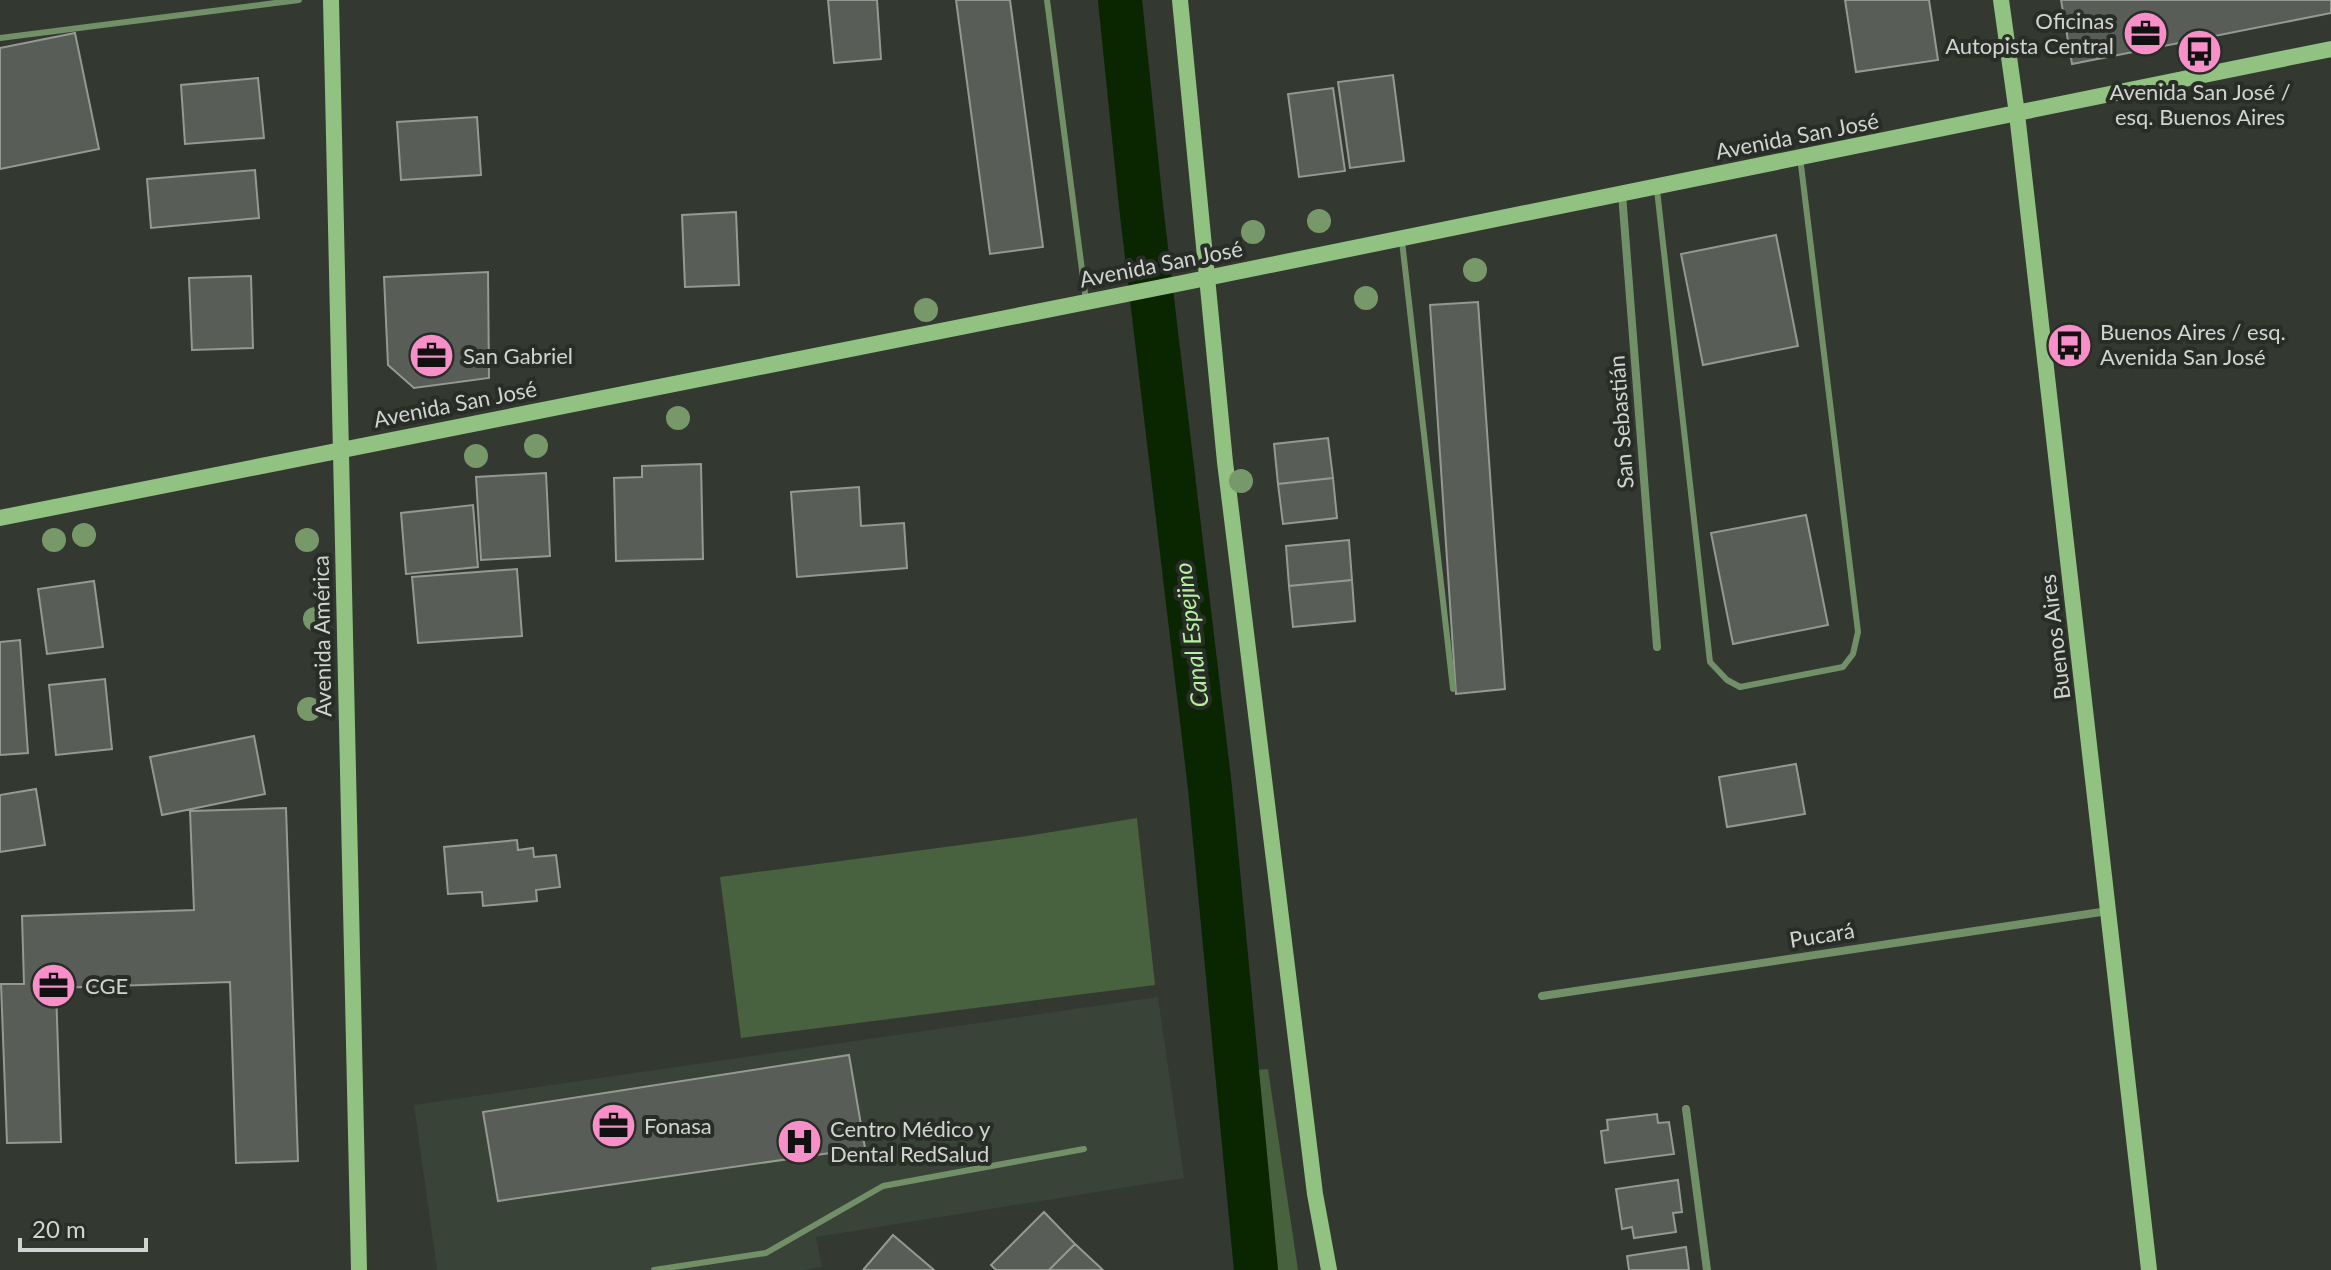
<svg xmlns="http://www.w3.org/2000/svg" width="2331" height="1270" font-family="Lato,sans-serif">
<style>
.built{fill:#3a4337}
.green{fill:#48613e}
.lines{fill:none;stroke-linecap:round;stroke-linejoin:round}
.canal{stroke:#0a2600;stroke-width:44}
.building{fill:#585e57;stroke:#949992;stroke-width:2}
.lane{stroke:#729067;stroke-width:6}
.street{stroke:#729067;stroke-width:8}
.secondary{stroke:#92c281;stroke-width:16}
.tree{fill:#77996a}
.labels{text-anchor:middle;stroke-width:8;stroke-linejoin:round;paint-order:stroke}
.poi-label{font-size:22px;fill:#d1d4d0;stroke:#292d27;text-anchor:start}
.street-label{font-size:22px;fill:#d1d4d0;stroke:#292d27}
.water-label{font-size:24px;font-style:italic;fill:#b6f1a0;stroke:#292d27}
</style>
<rect width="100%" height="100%" fill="#333831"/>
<path class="built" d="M1158,997l26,181 -368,59 6,30 -20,3h-365l-23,-165z"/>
<path class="green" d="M1137,818l18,167 -414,53 -21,-161 307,-41z
M1268,1069l30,201h-30l-26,-199z"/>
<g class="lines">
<path class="canal" d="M1120,0l21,206 69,582 46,482"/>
</g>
<path class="building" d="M828,0h49l4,59 -47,4z
M956,0h54l33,247 -53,7z
M1845,0h84l9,60 -82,12z
M2061,0h270v13l-259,51z
M75,33l24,116 -99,20v-121z
M1393,75l11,86 -54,7 -12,-86z
M258,78l6,60 -79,6 -4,-59z
M1333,88l12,83 -46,6 -11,-83z
M477,117l4,58 -80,5 -4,-58z
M255,170l4,48 -108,10 -4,-49z
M736,212l3,73 -54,2 -3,-72z
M1776,235l22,111 -95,19 -22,-111z
M488,272l1,106 -75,10 -26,-23 -4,-88z
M251,276l2,72 -61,2 -3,-72z
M1478,302l27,387 -49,5 -26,-389z
M1328,438l5,40 -55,6 -4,-40z
M701,464l2,95 -87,2 -2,-83 28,-1v-11z
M546,473l4,83 -69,4 -5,-83z
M1333,478l4,40 -54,6 -5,-40z
M859,487l2,39 43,-3 3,45 -110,9 -6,-85z
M473,505l5,62 -72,7 -5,-61z
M1806,515l22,110 -95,19 -22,-111z
M1349,540l3,40 -63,6 -3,-40z
M517,569l5,67 -104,7 -6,-66z
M1352,580l3,41 -62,6 -4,-41z
M94,581l9,66 -56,7 -9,-65z
M20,640l8,113 -28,2v-113z
M105,679l7,70 -56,6 -7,-70z
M254,736l11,58 -103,21 -12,-58z
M1796,764l9,50 -78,13 -8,-50z
M36,789l9,56 -45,7v-57z
M286,808l12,353 -62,2 -6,-181 -174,6 5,154 -54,1 -6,-159h23l-2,-68 172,-6 -4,-99z
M517,840l1,10 15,-2 1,9 22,-2 4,32 -24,3 1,11 -54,5 -1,-14 -34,2 -4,-47z
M849,1055l16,93 -367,53 -15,-89z
M1657,1114l1,9 11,-1 5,32 -69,9 -4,-32 7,-1 -1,-10z
M1678,1180l4,32 -9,1 3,19 -42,6 -2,-11 -10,2 -6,-40z
M1044,1212l31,32 -26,26h-53l-5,-5z
M893,1235l41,35h-71z
M1075,1244l28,26h-54z
M1686,1247l3,23h-60l-2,-14z"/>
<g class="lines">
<path class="lane" d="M1047,0l39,301
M0,38l299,-38
M1657,190l53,472 17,18 13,7 103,-20 10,-13 5,-22 -58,-475
M1402,241l51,448
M654,1270l112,-17 117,-67 201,-37"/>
<path class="street" d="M1622,194l35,453
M1542,996l566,-85
M1686,1109l21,161"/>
<path class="secondary" d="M331,0l28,1270
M1180,0l45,462 90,732 14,76
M2001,0l16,114 132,1156
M0,518l1182,-235 1149,-234"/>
</g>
<g class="tree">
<circle cx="1319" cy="221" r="12"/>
<circle cx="1253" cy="232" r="12"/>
<circle cx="1475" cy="270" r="12"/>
<circle cx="1366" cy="298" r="12"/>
<circle cx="926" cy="310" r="12"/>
<circle cx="678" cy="418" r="12"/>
<circle cx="536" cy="446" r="12"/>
<circle cx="476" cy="456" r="12"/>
<circle cx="1241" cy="481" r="12"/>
<circle cx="84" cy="535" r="12"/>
<circle cx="54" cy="540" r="12"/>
<circle cx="307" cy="540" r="12"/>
<circle cx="315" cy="619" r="12"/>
<circle cx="309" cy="709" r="12"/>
</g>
<defs>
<symbol id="office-disc" viewBox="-11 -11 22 22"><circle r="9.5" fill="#f98fc8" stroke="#292d27"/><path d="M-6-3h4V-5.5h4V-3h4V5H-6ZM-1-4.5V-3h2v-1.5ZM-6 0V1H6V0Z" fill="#111"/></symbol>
<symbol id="bus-disc" viewBox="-11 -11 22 22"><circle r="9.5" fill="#f98fc8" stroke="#292d27"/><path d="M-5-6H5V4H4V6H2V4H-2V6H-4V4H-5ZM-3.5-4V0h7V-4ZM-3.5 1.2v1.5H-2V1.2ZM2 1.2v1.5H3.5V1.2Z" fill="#111"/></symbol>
<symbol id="hospital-disc" viewBox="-11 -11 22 22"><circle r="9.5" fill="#f98fc8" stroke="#292d27"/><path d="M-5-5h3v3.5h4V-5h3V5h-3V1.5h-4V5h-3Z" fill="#111"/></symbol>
</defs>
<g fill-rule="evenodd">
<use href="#office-disc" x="2120" y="8" width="51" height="51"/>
<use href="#bus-disc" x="2174" y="26" width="51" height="51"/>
<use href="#bus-disc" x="2044" y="320" width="51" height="51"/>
<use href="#office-disc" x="406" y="330" width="51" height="51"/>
<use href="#office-disc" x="28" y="960" width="51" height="51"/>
<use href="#office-disc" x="588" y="1100" width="51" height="51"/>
<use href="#hospital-disc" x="774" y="1116" width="51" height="51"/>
</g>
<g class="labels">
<g class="poi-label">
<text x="2114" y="29" text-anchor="end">Oficinas<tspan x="2114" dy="25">Autopista Central</tspan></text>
<text x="2200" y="100" text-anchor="middle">Avenida San José /<tspan x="2200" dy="25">esq. Buenos Aires</tspan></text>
<text x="2100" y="340">Buenos Aires / esq.<tspan x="2100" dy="25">Avenida San José</tspan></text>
<text x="463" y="364">San Gabriel</text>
<text x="85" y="994">CGE</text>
<text x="644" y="1134">Fonasa</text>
<text x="830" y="1137">Centro Médico y<tspan x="830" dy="25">Dental RedSalud</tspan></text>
</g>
<g class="street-label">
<text transform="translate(1797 136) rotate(-11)" y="8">Avenida San José</text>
<text transform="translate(1161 264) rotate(-11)" y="8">Avenida San José</text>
<text transform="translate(455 404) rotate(-11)" y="8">Avenida San José</text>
<text transform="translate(1621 422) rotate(-94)" y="8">San Sebastián</text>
<text transform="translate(322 636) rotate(-91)" y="8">Avenida América</text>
<text transform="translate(2055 637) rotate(-97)" y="8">Buenos Aires</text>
<text transform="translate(1822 935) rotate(-9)" y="8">Pucará</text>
</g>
<g class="water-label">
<text transform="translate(1192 635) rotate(-97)" y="8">Canal Espejino</text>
</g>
</g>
<path d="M20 1238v12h126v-12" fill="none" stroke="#d1d4d0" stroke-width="4"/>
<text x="32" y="1238" font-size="24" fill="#d1d4d0" stroke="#292d27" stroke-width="6" paint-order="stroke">20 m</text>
</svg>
